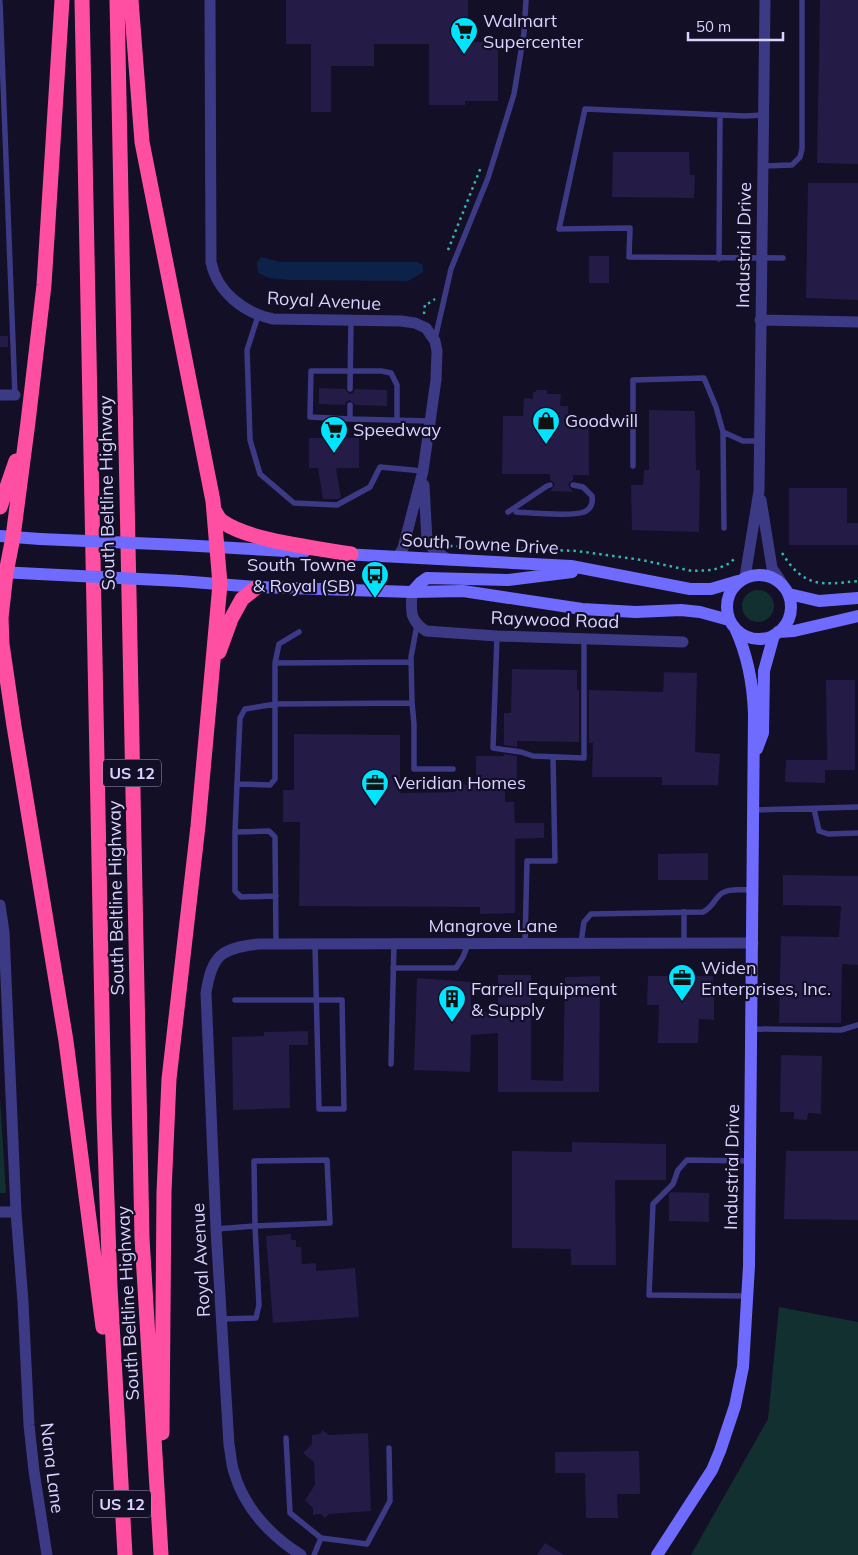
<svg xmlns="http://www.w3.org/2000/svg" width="858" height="1555" font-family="Mulish,sans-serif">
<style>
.green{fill:#12302f}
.water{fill:#0c2248}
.building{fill:#241b47}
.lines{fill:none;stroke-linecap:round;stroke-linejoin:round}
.path{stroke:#2fb8b0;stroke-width:2.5;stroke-dasharray:2.5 4;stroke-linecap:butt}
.lane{stroke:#3d3a85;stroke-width:5.5}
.street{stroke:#3d3a85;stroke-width:11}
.secondary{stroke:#6f6bff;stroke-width:12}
.highway{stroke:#ff4fa3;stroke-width:15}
.secondary-bridge{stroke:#6f6bff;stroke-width:12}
.labels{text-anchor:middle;stroke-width:4.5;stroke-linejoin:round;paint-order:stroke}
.shield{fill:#130f26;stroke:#9e99be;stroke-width:1}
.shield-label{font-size:16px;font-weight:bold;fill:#d9d4ff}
.poi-label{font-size:18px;fill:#d9d4ff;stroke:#130f26;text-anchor:start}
.street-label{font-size:18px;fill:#d9d4ff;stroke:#130f26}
</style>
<rect width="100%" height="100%" fill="#130f26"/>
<path class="green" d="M742 606a16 16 0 1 1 32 0a16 16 0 1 1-32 0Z
M0,1098l6,95h-6z
M779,1307l79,15v233h-167l77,-136z"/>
<path class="water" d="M261,257l20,5h136l6,3v7l-15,9 -119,-1 -20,-2 -11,-5 -1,-10z"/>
<path class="building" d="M286,0h182v42h30v59h-33v4h-36v-61h-55v22h-43v46h-20v-68h-25z
M820,0h38v164l-41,-1z
M613,152h76l1,23h5l-1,23 -82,-1z
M808,183h50v117l-52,-2z
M589,256h20v27h-20z
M0,336h8v11h-8z
M319,388l26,1 4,5 4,-1 2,-4 32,1v16l-32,-1 -5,-5 -3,1 -2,4 -26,-1z
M536,390h11v4h14l-1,12h8v11h21v58h-16v5l-3,2 -2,3 5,7 -23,-1 5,-6 -2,-3 -3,-2v-6h-48l1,-58h20l1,-18 9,1v-7h3z
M649,410l46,1 1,59h4l-1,62 -67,-2 -1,-45h12l1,-15h5z
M309,438h50v30h-23l5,30 -3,1h-15l-5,-31h-9z
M789,488h58v35h11v22h-69z
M512,669l65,1v20h2v52l-62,-1v6l-13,-2v-32h7z
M664,672l33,1 -2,79 25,2 -2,31h-56v-8h-70l1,-34h-4v-53l74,2z
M826,680h29v90h-30v13l-40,-1 1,-22h41z
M294,734l106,1v58l55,-1 -1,-8 22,1v-29h28v-2l13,2v25l-12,-1v22h9l1,21h29v15l-29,1v74l-35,1v-7l-181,-1 1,-84h-17v-32h11z
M708,853v27h-50v-26z
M783,875l75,1v89l-16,-1 -1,59h-62l2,-87 58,1 2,-31 -58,-1z
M498,975h33v105l32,1 2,-104 35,-1 -1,116h-101v-59l-27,2 -1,37 -56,-2 3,-92 54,4v29l27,2z
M648,976h65v10l10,9h-9v25l-15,-1 -1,24h-40l1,-38h-12z
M308,1031v14h-19l1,63 -57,2 -1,-73 32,-1v-4z
M781,1055l41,1 -1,58 -13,-1 -1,7 -13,-1v-7h-14z
M572,1142l94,2v36h-51l1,85h-45v-16l-59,-1v-97l60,1z
M786,1151h72v69l-74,-1z
M672,1192l37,1v29l-40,-1v-27z
M291,1234v6h5v7h5l1,17 14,-1v8l39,-3 4,49 -86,6 -7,-87z
M322,1430l7,5 39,-2 3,78 -42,3 -4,4 -4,-4 -8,1v-7l-8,-8 10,-15 -1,-23 -11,-9 9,-9v-9l8,-1z
M639,1451l1,43h-23l1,24h-32l-1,-45h-30v-21z
M545,1543l19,12h-27z"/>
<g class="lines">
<path class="path" d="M448,250l33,-83
M424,314l1,-10 4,-1 6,-4
M450,546l127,5 65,9 50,11 20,-1 7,-2 11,-5 6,-6
M782,553c22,35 39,32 76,28"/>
<path class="lane" d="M0,2l15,393
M764,115l-19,1 -160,-7 -26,120 71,-1 -1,29 154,1
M763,166l29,-1 8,-8 2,-8v-149
M719,259l1,-144
M258,316l-11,34 3,90 10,34 34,29 43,2 33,-18 10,-20 43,4
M435,339l16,-70 37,-91 26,-84 10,-61 2,-33
M350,389l1,-69
M350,405v14l80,2
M350,419l-40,-2 1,-46h70l10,2 6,12v35
M723,432l1,96
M633,466v-86l71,-2 12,29 7,25 20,9h16
M508,512l39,-26 3,-1
M516,512c16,1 56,5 68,0 7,-3 9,-9 8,-16l-9,-9 -10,-2
M497,636l-4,112 28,4 12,4 51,2v-119
M275,663l136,-1
M412,703l2,21v45h39
M237,784l3,-66 5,-9 31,-5 136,-1 -1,-46 6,-32
M814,809l5,22 9,3 30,-1
M753,810l105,-3
M235,832v59l6,6 35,-1
M525,943l2,-82h28l-2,-104
M581,943l3,-21 7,-8 112,-2c8,-4 9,-8 14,-14 7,-11 23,-8 35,-8
M684,943v-31
M276,944l-1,-107 -6,-6 -34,1 2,-48 33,1 5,-6v-116l4,-19 20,-12
M393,968h63l7,-11 5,-13
M235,1000h107l2,109h-25l-4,-165
M751,1029l90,1 17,-5
M391,1064l3,-120
M327,1160l3,63 -75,3 -1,-65z
M216,1229l39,-3 4,79 -3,13 -35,1
M748,1296l-99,-1 4,-91 20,-20 5,-14 9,-10 62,1
M286,1438l4,75 31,25 -7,17
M321,1538l46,6 23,-43 -1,-53"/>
<path class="street" d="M210,0l1,262c6,30 33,51 62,57l128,2 14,2 11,5 9,13 2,10 -1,29 -13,91 -20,77 -5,9
M760,320l98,2
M0,395h15
M424,485l3,56 7,9 15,10
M761,500l11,68 12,18
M745,577l14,-86 6,-491
M412,592c-1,19 -3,28 14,39l71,5 186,6
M0,905l4,27 12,280 7,90 6,123 5,46 13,84
M0,1212h16
M301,1555c-30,-19 -57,-47 -67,-83 -3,-8 -3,-18 -5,-27l-13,-216 -10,-236c6,-38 15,-45 53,-49l494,-1"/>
<path class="secondary" d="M0,536l40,3
M181,545l123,7
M342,554l229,12 119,23h21l27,-8
M0,572l39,2
M727 607a32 32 0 1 1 64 0a32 32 0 1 1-64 0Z
M180,581l77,6 155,5 51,-1 119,18 54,3 45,-2 19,2 29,8
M412,592l8,-9 7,-5 81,2 64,-8
M789,594l30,7 39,-3
M778,632l16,-1 64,-15
M757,749l6,-16 1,-62 10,-36
M657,1555l55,-85 8,-19 15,-45 8,-39 6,-101 5,-552c-1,-31 -6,-58 -19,-86"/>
<path class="highway" d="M62,0l-18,285 -16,137 -15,115 -7,36 -5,45 1,26 12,82 52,315 37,286
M82,0l22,1115 6,172 15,268
M117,0l25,1238 19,317
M131,0l11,142 71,359 7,83 -22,242 -29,253 -5,113 -2,241
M0,507l16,-46
M214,510c3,4 4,9 9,12 27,19 95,26 128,32
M219,652l12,-33 11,-20 15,-12"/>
<path class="secondary-bridge" d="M40,539l141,6
M39,574l141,7"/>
</g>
<defs>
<symbol id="supermarket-pin" viewBox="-11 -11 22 30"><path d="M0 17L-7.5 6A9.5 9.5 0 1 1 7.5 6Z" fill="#00e5ff" stroke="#130f26"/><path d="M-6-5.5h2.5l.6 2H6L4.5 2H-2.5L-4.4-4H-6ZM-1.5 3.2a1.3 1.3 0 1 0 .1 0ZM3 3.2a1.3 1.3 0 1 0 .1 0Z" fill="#111"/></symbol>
<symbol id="shop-pin" viewBox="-11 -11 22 30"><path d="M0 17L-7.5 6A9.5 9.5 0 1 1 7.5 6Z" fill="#00e5ff" stroke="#130f26"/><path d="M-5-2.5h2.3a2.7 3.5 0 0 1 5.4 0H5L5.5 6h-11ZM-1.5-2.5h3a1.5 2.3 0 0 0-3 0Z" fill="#111"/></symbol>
<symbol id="bus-pin" viewBox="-11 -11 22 30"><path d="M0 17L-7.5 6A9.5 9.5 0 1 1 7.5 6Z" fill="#00e5ff" stroke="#130f26"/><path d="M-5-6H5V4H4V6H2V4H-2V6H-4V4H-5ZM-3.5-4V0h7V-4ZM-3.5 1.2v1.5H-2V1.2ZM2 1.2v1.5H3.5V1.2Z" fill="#111"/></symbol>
<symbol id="office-pin" viewBox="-11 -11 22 30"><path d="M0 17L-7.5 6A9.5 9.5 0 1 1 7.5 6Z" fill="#00e5ff" stroke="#130f26"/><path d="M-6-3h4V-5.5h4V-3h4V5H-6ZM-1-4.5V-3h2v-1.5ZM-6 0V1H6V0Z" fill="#111"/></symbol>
<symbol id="building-pin" viewBox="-11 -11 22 30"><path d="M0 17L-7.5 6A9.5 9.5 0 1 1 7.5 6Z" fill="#00e5ff" stroke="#130f26"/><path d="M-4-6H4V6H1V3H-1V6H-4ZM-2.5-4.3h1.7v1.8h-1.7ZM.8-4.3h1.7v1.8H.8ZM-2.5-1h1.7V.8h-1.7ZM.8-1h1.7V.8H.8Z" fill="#111"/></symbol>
</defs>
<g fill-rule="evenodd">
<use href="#supermarket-pin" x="448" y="15" width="32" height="43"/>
<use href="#shop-pin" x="530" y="405" width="32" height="43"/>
<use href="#supermarket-pin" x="318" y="414" width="32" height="43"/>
<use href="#bus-pin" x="359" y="559" width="32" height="43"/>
<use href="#office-pin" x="359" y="767" width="32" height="43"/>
<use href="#office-pin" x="666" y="962" width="32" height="43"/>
<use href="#building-pin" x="436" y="983" width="32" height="43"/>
</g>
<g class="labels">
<g class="shield">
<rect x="103" y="759.5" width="58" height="27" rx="4"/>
<rect x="93" y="1490.5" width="58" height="27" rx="4"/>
</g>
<g class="shield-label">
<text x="132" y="779">US 12</text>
<text x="122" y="1510">US 12</text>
</g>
<g class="poi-label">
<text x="483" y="27">Walmart<tspan x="483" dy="21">Supercenter</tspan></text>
<text x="565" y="427">Goodwill</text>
<text x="353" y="436">Speedway</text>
<text x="356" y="571" text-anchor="end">South Towne<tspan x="356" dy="21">&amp; Royal (SB)</tspan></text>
<text x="394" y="789">Veridian Homes</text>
<text x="701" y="974">Widen<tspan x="701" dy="21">Enterprises, Inc.</tspan></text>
<text x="471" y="995">Farrell Equipment<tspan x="471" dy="21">&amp; Supply</tspan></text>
</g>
<g class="street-label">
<text transform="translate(744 245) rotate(-89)" y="6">Industrial Drive</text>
<text transform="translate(324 301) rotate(3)" y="6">Royal Avenue</text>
<text transform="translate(107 493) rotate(-91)" y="6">South Beltline Highway</text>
<text transform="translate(480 544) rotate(3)" y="6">South Towne Drive</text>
<text transform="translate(555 620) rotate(2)" y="6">Raywood Road</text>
<text transform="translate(116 898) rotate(-91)" y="6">South Beltline Highway</text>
<text x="493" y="932">Mangrove Lane</text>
<text transform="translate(732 1167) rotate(-89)" y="6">Industrial Drive</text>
<text transform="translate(201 1260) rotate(-93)" y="6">Royal Avenue</text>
<text transform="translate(128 1303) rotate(-93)" y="6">South Beltline Highway</text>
<text transform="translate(52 1468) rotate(83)" y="6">Nana Lane</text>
</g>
</g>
<path d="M688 32v8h95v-8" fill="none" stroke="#d9d4ff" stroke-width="2.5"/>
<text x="696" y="32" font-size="15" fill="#d9d4ff" stroke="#130f26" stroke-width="4" paint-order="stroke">50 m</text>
</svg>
